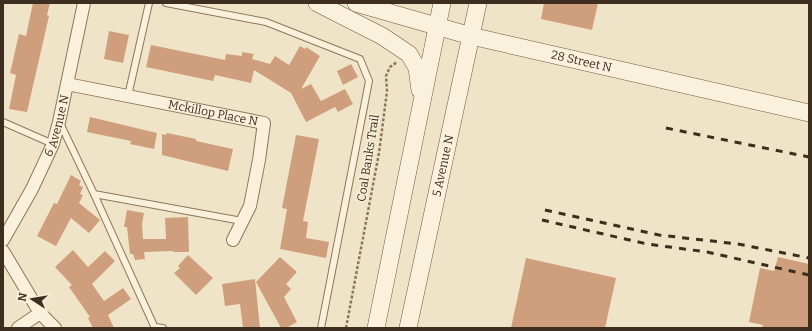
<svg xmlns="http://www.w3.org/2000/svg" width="812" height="331" font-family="Bitter,serif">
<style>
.building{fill:#cf9f7d}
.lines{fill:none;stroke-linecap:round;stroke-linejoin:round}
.lane-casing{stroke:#8d765c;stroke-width:8}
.street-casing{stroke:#8d765c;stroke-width:14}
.secondary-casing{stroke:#6f573f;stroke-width:18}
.path{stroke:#8d765c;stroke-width:2.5;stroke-dasharray:3 2;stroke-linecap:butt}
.lane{stroke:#faf1dc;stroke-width:6}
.street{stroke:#faf1dc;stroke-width:12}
.secondary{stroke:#faf1dc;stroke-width:17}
.rail{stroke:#3d2e20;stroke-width:3;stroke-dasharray:7 7;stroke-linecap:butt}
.labels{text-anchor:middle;stroke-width:3;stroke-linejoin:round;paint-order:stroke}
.street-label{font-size:12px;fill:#3d2e20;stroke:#f7eed8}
</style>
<rect width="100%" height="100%" fill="#f0e4c8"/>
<path class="building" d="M33,3h17l-3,12 2,1 -22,96 -18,-3 7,-34 -6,-2 9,-39 7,2z
M544,3h54l-6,27 -51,-11z
M109,31l20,4 -6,28 -19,-4z
M151,45l74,15 1,-6 16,2v-4l12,2 -2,5 18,5 5,-8 14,9 11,-19 5,3 1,-2 14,9 -19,33 10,-5 10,17 24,-12 8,15 -15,8 -3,-5 -29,15 -15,-29 -37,-23 -3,13 -36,-8 -2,6 -67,-14z
M351,64l7,13 -15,8 -6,-14z
M90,117l67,16 -3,16 -24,-5 1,-3 -44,-9z
M167,133l29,6v2l37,8 -5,22 -66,-16v-21l4,1z
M296,135l23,4 -16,82 5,1 -2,16 23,4 -3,16 -46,-9 7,-40 -5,-1z
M71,175l10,6 -2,4 4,2 -3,7 3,1 -4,8 21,17 -11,13 -18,-15 -15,28 -19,-10 17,-33 3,1z
M127,210l17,3 -2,11 1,15h23l-1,-21 23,-1 1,35h-16v-1l-29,1 1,7 -10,1 -2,-6h-3l-3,-27h-3z
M73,250l15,17 17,-16 10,10 -23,23 12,17 19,-13 8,11 -23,16 6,13h-21l-5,-10 2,-1 -21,-30 3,-2 -17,-18z
M188,255l25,23 -17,17 -22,-22 6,-5 -2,-2z
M280,257l17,15 -11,12 5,5 -7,8 13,25 -11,6h-5l-25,-46z
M778,257l31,7v64h-47l1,-3 -14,-3 11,-54 14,3z
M526,258l90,20 -11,50h-94z
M255,279l5,49h-17l-3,-24 -15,2 -3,-22z"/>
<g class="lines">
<defs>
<path id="lane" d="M166,3l100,19 94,37 9,22 -48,247
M128,96l21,-93
M3,122l50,22
M60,123l34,71 61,134
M94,194l148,27
M155,327l8,1"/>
<g id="street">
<path id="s1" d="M67,84l197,39 -5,37 -9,46 -17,34"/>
<path id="s2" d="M3,240l29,-51 21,-45 6,-22 25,-119"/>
<path d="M3,251l37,62 15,15"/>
<path d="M18,328l22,-15"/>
</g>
<g id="secondary">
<path d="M317,3l65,33 27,18 8,14 3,22"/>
<path id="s3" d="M356,3l115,33 338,77"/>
<path d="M376,328l66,-325"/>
<path id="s4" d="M408,328l70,-325"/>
</g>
</defs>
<use href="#lane" class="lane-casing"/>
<use href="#street" class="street-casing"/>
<use href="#secondary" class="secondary-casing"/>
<path class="path" d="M346,328l33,-175 8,-62 -1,-15 4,-9 7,-5"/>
<use href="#lane" class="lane"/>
<use href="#street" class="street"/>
<use href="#secondary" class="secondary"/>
<path class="rail" d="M666,128l143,29
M545,210l114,25 79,9 71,14
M542,220l105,24 60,8 102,23"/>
</g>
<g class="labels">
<g class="street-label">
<text dy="4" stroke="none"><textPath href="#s3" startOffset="233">28 Street N</textPath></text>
<text dy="4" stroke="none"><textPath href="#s1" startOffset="149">Mckillop Place N</textPath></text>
<text dy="4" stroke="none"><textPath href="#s2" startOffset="127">6 Avenue N</textPath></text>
<text transform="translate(368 158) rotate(-81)" y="4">Coal Banks Trail</text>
<text dy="4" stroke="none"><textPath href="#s4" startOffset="166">5 Avenue N</textPath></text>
</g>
</g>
<rect width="812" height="331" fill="none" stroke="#3d2e20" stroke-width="8"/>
<g transform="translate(32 299) rotate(282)" stroke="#f7eed8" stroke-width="3" paint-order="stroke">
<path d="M0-3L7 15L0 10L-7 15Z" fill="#3d2e20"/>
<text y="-6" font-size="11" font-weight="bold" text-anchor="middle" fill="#3d2e20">N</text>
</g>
</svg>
